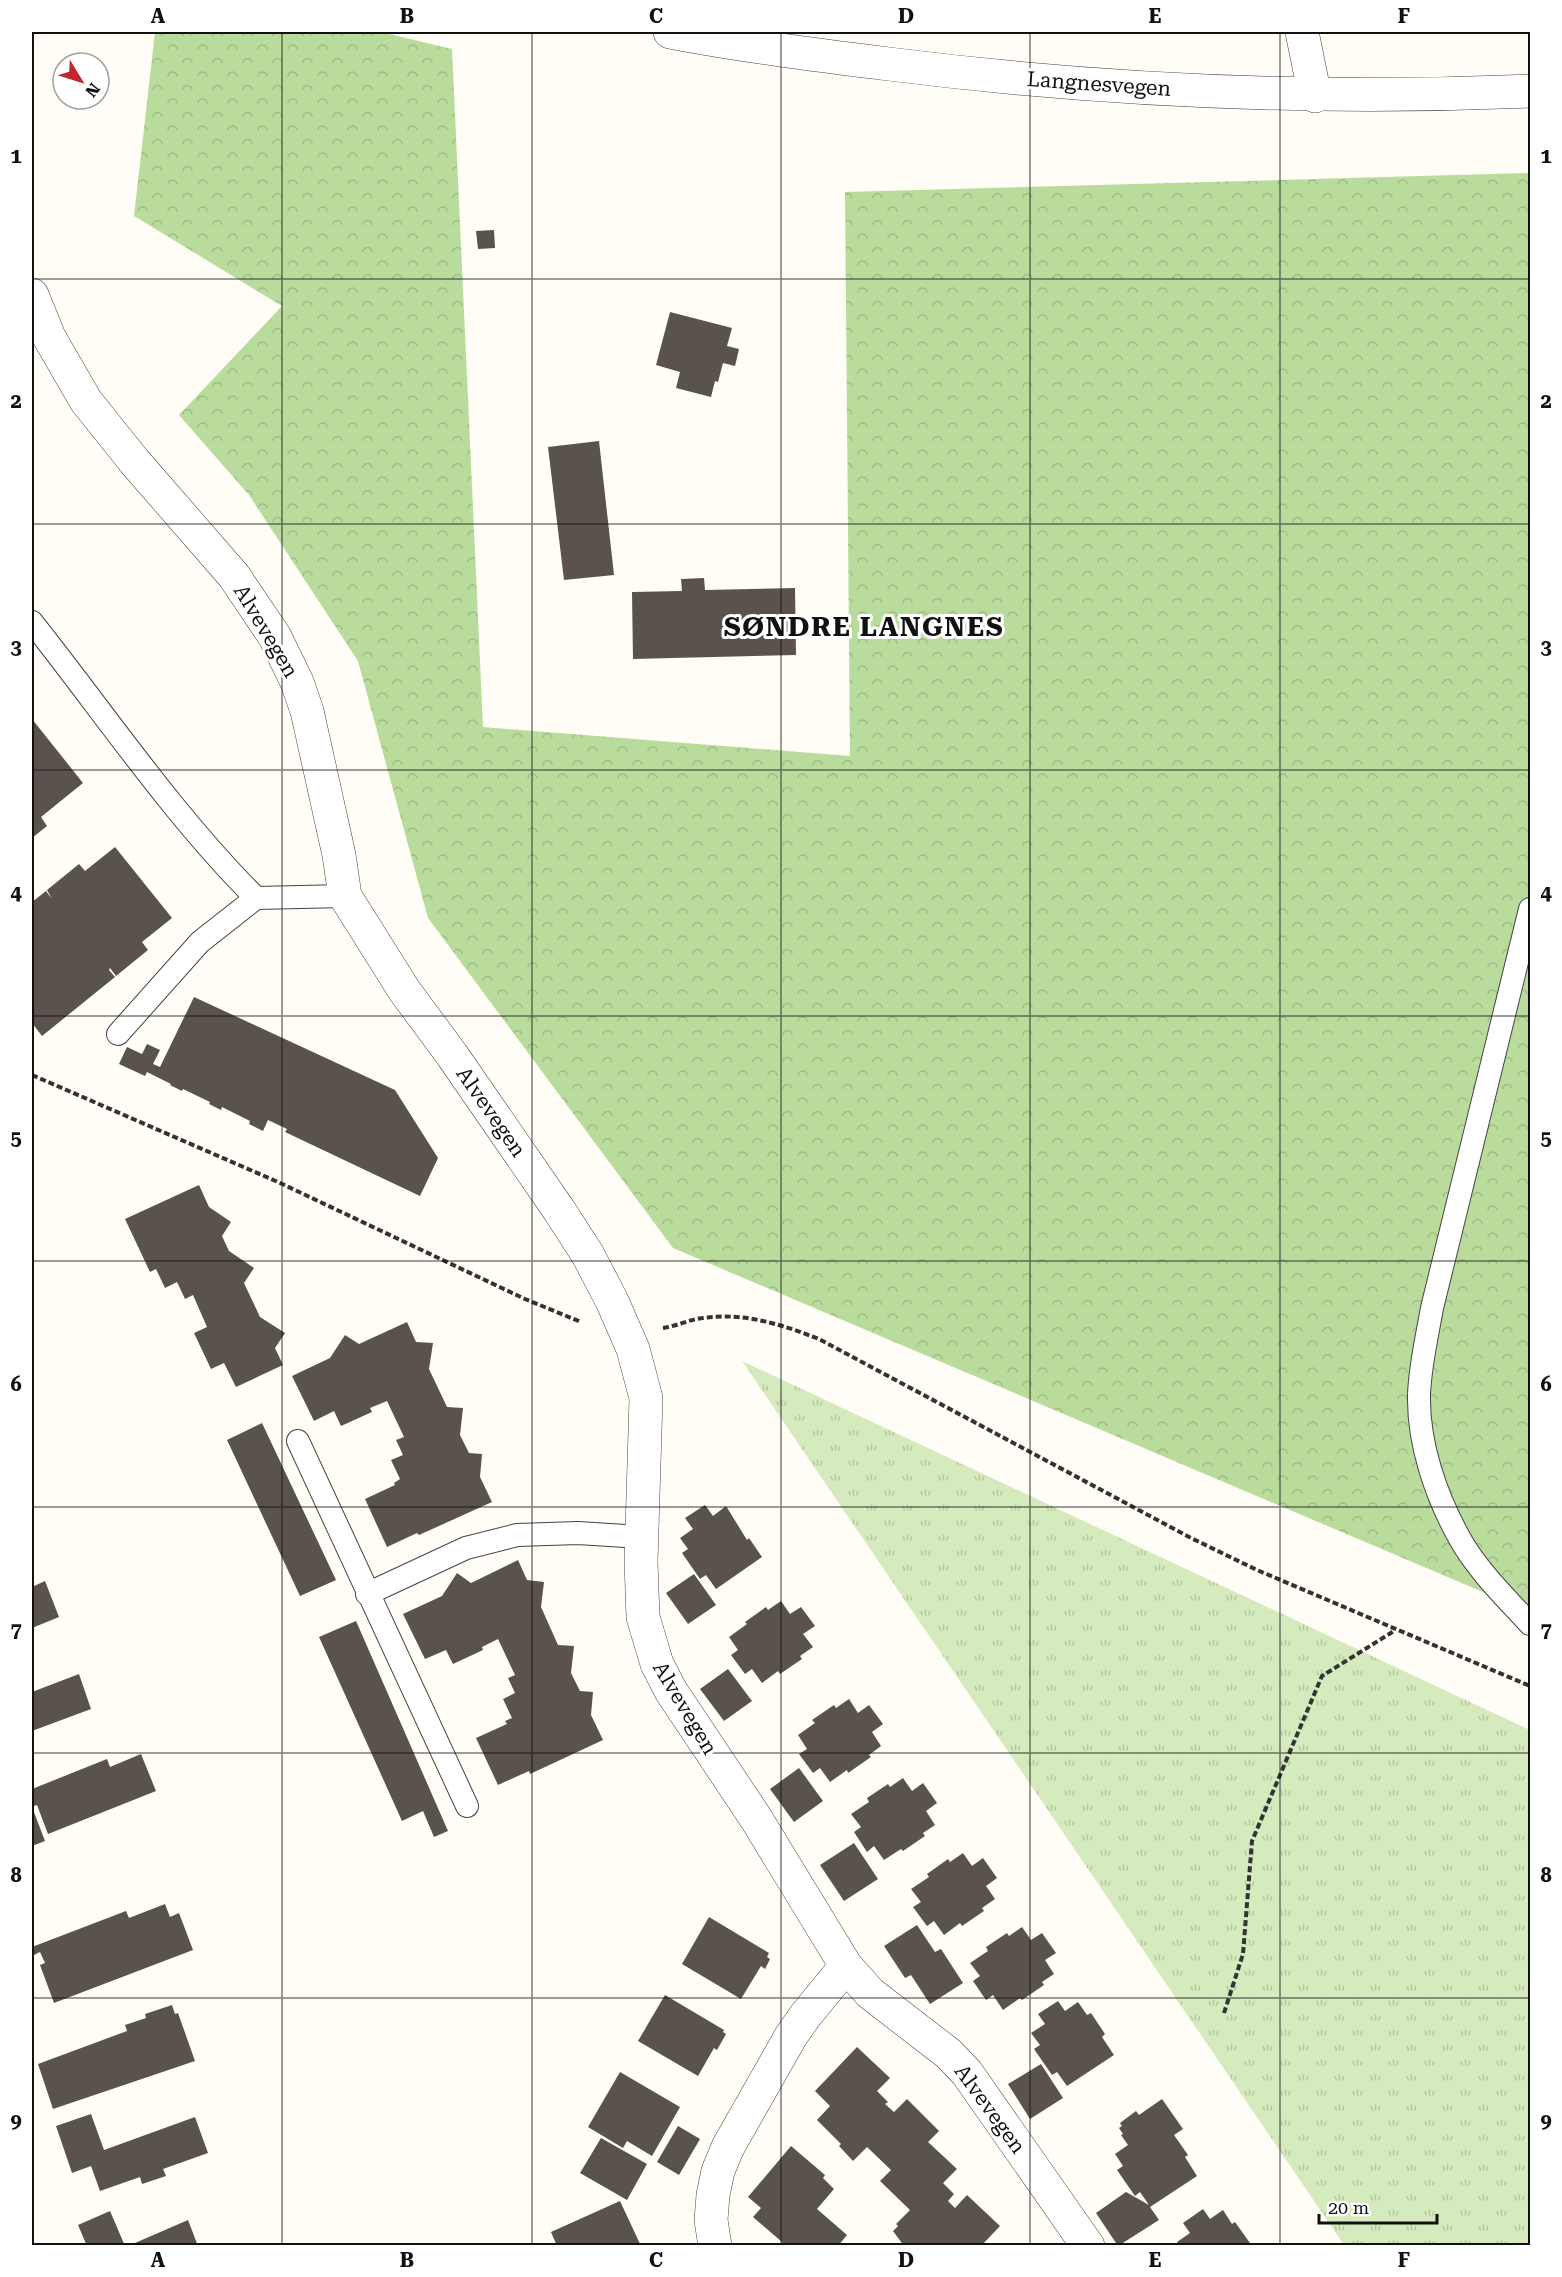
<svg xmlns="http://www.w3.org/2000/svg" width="1562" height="2277" font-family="'Roboto Serif',serif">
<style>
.forest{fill:url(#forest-crowns)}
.park{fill:url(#park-tufts)}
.building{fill:#5a524d}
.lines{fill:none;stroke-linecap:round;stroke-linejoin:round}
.service-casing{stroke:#444;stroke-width:24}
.minor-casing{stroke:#444;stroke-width:34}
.tertiary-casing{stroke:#444;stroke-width:34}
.path{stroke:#333;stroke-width:4;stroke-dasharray:6 3;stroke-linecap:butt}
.service{stroke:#fff;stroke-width:22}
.minor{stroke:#fff;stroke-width:33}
.tertiary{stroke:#fff;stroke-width:33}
.grid{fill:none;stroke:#111;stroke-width:1.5;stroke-opacity:0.55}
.labels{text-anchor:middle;stroke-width:6;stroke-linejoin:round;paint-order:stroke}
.street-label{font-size:21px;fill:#111;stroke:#fff}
.district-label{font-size:27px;font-weight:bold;letter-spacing:1.5px;fill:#111;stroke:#fff}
.neatline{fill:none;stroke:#111;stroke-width:2}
.grid-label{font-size:20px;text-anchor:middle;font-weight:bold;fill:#111}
</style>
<defs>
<pattern id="forest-crowns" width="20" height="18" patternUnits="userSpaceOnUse" patternTransform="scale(1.5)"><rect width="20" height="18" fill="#b9dc9c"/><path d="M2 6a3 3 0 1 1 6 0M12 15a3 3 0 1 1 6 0" fill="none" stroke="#9ebc85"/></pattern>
<pattern id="park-tufts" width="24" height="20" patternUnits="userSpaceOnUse" patternTransform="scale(1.5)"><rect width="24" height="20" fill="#d5ebbd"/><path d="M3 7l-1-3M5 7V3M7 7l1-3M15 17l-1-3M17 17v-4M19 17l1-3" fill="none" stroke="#b6c8a1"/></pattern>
</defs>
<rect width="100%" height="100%" fill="#fffdf5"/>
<path class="forest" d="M155,32h226l71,17 31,678 367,29 -5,-564 685,-19v1439l-857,-364 -245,-330 -70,-257 -109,-166 -70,-80 103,-109 -148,-90z"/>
<path class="park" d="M742,1361l788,369v515h-186z"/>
<path class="building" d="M494,230l1,18 -17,1 -2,-18z
M670,312l62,16 -5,18 12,3 -4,17 -12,-3 -5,19 -3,-1 -4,16 -35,-9 4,-16 -24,-7z
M599,441l15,134 -50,5 -16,-133z
M704,578l1,12 90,-2 1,67 -163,4 -1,-67 50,-1 -1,-12z
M32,719l51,64 -42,34 6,9 -15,12z
M115,847l57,71 -30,24 6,8 -32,26 -6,-8 -1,2 6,7 -73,59 -10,-13v-121l14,-11 6,8 -5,-9 32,-26 6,7z
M194,997l201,93 43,68 -18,38 -135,-64 2,-3 -19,-9 -5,11 -14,-7 1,-3 -28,-14 -1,3 -12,-6 1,-2 -27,-13 -1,2 -12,-6 1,-1 -24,-12 -2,4 -26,-12 8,-17 15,7 5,-10 13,6 -7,14 7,3z
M199,1185l10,22 22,15 -9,14 7,15 25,17 -10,15 16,34 25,16 -10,15 8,17 -47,22 -12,-24 -13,6 -17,-36 13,-6 -14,-32 -8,4 -8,-17 -12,6 -9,-19 -6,3 -25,-53z
M407,1322l9,20 17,1 -4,26 18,38 16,1 -3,27 9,18 13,1 -2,23 12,25 -73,33 -2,-2 -30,14 -22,-48 30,-14 -1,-2 6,-4 -9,-19 12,-5 -7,-15 8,-3 -17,-36 -17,7 2,4 -31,14 -7,-15 -20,10 -22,-45 38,-18 15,-23 14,9z
M262,1423l74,157 -36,16 -73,-156z
M705,1505l8,11 13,-10 21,34 2,-2 13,19 -46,32 -10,-14 -6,4 -18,-26 6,-4 -8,-11 13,-9 -8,-11z
M518,1560l9,20 17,2 -3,25 17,38 16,1 -3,27 9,18 13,1 -2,23 12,25 -73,34 -1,-3 -31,14 -22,-47 31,-14 -2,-3 7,-3 -9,-19 12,-6 -7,-15 7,-3 -17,-36 -16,8 1,3 -30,14 -7,-14 -21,9 -22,-45 39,-18 15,-23 14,10z
M694,1574l22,31 -28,19 -22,-31z
M45,1581l14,36 -27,11v-41z
M781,1601l9,13 11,-7 14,19 -12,8 10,13 -13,9 2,3 -22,15 -2,-3 -16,12 -10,-14 -7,5 -14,-19 7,-5 -9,-13 18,-13 -2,-2 21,-15 2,3z
M356,1621l92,210 -14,6 -11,-26 -21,10 -83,-184z
M728,1669l24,32 -28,20 -24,-32z
M79,1674l12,35 -59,22v-39z
M849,1699l9,14 11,-8 14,19 -11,8 9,14 -12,9 2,2 -23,16 -1,-3 -17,12 -10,-14 -7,5 -14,-19 8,-5 -9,-14 17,-12 -3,-3 22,-15 2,3z
M141,1754l15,37 -108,43 -11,-29 -3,1 -2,-7v-10l75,-30 3,8z
M799,1768l24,33 -29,21 -24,-33z
M903,1778l9,13 11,-8 14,20 -11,8 9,14 -12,8 2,3 -22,15 -2,-2 -17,11 -10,-14 -7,6 -13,-20 7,-5 -10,-13 18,-12 -2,-4 21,-14 2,3z
M32,1807l13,34 -13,5z
M854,1843l24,36 -34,22 -24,-36z
M963,1853l9,13 11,-8 14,20 -11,8 9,13 -13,9 2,3 -22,15 -2,-3 -16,12 -10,-14 -7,5 -14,-19 8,-5 -10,-13 18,-12 -2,-3 21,-15 2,3z
M165,1904l5,13 9,-4 14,37 -139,53 -14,-38 5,-2 -5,-11 -8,4v-9l94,-36 3,7z
M709,1917l60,36 -2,4 3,2 -5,10 -4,-3 -20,33 -59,-35z
M917,1925l18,27 6,-3 22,34 -33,21 -19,-29 -6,3 -21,-32z
M1022,1927l9,13 11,-7 14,20 -11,7 9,14 -12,8 2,3 -22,15 -2,-2 -17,12 -10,-15 -7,5 -13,-19 7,-5 -10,-13 18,-12 -2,-4 21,-14 2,3z
M665,1995l59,35 -1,2 3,2 -9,16 -3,-2 -16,28 -60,-35z
M1058,2001l7,10 13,-9 9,13 4,-2 14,21 -3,3 12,18 -47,31 -10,-14 -5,3 -18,-26 6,-4 -9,-12 14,-9 -7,-10z
M172,2005l3,9 3,-1 17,48 -142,48 -15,-45 89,-33 -2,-6 21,-7 -1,-4z
M857,2047l33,31 -13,13 11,11 -3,2 9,8 13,-13 32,32 -11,11 29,27 -14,14 11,11 -6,7 7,7 12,-13 33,31 -19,20h-50l-3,-3 -3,3h-21l-11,-15 5,-5 -2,-2 14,-14 -30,-29 11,-11 -24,-23 -14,14 -14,-15 2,-2 -24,-24 13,-14 -15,-15z
M1041,2064l22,34 -33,21 -22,-35z
M620,2072l60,35 -28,49 -25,-15 -4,7 -35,-21z
M1162,2099l21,30 -9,6 14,20 -3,2 12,19 -47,31 9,13 -41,26 -22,-33 30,-21 23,13 -9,-13 -5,4 -18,-26 6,-4 -8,-12 13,-9 -7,-10 2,-1 -4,-6 3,-2 -2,-3 16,-12 3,4z
M91,2114l13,36 91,-33 13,36 -45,16 3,7 -24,8 -2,-7 -40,14 -9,-25 -19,7 -16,-47z
M678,2126l22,13 -21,36 -22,-13z
M601,2138l46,26 -20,36 -47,-27z
M791,2146l34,29 -2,3 11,11 -17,20 30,26 -9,11h-59l3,-4 -29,-25 8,-9 -13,-11z
M620,2201l21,45h-84l-6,-14z
M1203,2209l7,10 13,-9 9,14 3,-2 15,21 -4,3h-67l-2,-4 13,-9 -7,-10z
M110,2211l15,35h-38l-9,-21z
M188,2220l10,26h-70z"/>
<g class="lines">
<defs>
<path id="service" d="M32,622c73,92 140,192 224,276
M1530,909l-98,399c-5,29 -12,57 -13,87 -1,49 17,101 41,144 18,32 46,59 70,85
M118,1034l82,-92 56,-44 89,-2
M298,1441l169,365
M367,1594l99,-46 51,-13 61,-2 63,4"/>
<path id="minor" d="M1302,32l13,64
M32,295l17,42 37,64 48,60 100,115 41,61 22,45 10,29 32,144 6,41 59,94 48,65 107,155 29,45 24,46 21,48 13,49 -5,164 2,55 14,47 14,27 86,129 89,146 24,27 79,61 18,19 121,173
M715,2246l-4,-26 2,-25 5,-24 10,-24 63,-111 14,-20 41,-50"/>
<path id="tertiary" d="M670,32c73,14 146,23 219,32 213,27 427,36 641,27"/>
</defs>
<use href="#service" class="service-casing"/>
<use href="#minor" class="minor-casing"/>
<use href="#tertiary" class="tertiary-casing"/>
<path class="path" d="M32,1075l246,107 247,117 56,23
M663,1328c14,-2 27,-9 41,-10 40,-6 79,7 115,21l372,199 66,32 273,116
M1224,2013l19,-59 9,-113 70,-165 72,-45"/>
<use href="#service" class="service"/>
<use href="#minor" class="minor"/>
<use href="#tertiary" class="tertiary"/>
</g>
<path class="grid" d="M282,32v2214M532,32v2214M781,32v2214M1030,32v2214M1280,32v2214M32,279h1498M32,524h1498M32,770h1498M32,1016h1498M32,1261h1498M32,1507h1498M32,1753h1498M32,1998h1498"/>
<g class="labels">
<g class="street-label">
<text transform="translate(1099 84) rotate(4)" y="7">Langnesvegen</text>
<text transform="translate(266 631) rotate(59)" y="7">Alvevegen</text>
<text transform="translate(491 1112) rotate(55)" y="7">Alvevegen</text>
<text transform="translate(685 1708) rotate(59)" y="7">Alvevegen</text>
<text transform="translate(990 2109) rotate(54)" y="7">Alvevegen</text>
</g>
<g class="district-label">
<text x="864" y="636">SØNDRE LANGNES</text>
</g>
</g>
<rect width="1562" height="2277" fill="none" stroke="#ffffff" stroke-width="66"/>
<g transform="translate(81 81) rotate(128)"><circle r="28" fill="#ffffff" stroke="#a0a0a0" stroke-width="1.5"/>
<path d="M0-4.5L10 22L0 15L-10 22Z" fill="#c4262e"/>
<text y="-9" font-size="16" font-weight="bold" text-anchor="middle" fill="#111111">N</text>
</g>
<path d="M1319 2214v9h118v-9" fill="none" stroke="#111111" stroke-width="3"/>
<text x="1328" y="2214" font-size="18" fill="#111111" stroke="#ffffff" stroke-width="4.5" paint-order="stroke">20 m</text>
<rect x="33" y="33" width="1496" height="2211" class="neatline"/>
<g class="grid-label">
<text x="158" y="23">A</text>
<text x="407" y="23">B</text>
<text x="656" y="23">C</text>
<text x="906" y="23">D</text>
<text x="1155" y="23">E</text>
<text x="1404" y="23">F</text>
<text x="16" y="163">1</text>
<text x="1546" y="163">1</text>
<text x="16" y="408">2</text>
<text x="1546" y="408">2</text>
<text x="16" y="654">3</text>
<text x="1546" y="654">3</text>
<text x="16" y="900">4</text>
<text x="1546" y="900">4</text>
<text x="16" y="1145">5</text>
<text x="1546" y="1145">5</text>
<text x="16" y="1391">6</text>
<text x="1546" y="1391">6</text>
<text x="16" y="1637">7</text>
<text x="1546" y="1637">7</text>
<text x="16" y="1882">8</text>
<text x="1546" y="1882">8</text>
<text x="16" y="2128">9</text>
<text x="1546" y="2128">9</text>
<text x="158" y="2267">A</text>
<text x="407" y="2267">B</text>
<text x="656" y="2267">C</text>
<text x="906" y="2267">D</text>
<text x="1155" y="2267">E</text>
<text x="1404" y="2267">F</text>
</g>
</svg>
